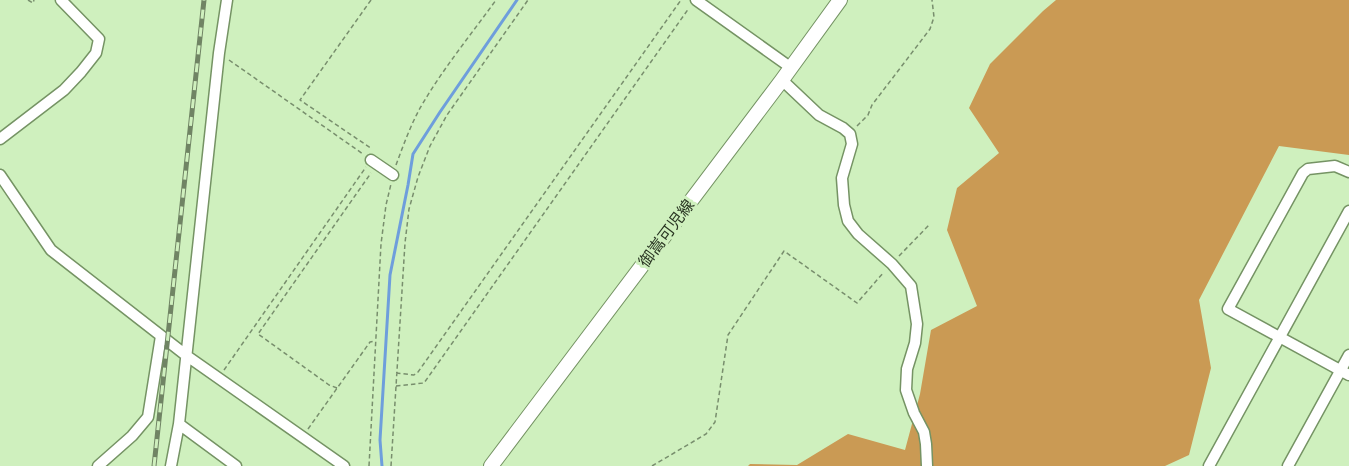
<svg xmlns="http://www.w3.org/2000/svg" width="1349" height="466" font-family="'Open Sans','Noto Sans JP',sans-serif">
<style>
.forest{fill:#ca9a54}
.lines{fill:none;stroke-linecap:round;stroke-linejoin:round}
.stream{stroke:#6e9edc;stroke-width:3}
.minor-casing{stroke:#759364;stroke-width:13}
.major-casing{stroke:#759364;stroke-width:16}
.path{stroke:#788e6d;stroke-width:1.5;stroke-dasharray:4.5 3;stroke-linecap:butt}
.minor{stroke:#fff;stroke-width:10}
.major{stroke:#fff;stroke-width:14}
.rail-casing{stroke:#708464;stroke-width:5}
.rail{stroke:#cff0be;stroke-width:3;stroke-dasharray:9;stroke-linecap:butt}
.labels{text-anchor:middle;stroke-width:6;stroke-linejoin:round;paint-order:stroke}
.street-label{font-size:16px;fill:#2a3623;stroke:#cff0be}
</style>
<rect width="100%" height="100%" fill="#cff0be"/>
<path class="forest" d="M1056,0h293v155l-70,-9 -80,154 12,68 -22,87 -24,11h-417l2,-2 47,1 51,-31 57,16 15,-56 11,-64 46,-24 -30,-76 10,-42 42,-35 -30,-45 21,-44 53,-53z"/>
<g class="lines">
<path class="stream" d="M382,466l-2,-26 10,-165 18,-90 5,-31 27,-42 77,-112"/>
<defs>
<path id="minor" d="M696,0l94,67
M782,80l37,35 24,13 7,6 2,10 -10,34 2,27 4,16 10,13 34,30 19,22 6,38 -2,19 -8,26 -1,21 8,23 10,19 2,12 1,22
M0,139l64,-49 17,-18 15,-19 3,-14 -38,-39
M371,160l22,15
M1349,172l-14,-6 -27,3 -5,4 -75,136 121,66
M0,175l51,75 136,106 157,110
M179,424l57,42
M98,466l34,-30 16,-19 13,-81
M171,466l8,-42 40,-371 8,-53
M1209,466l140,-255
M1288,466l61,-111"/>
<path id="major" d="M491,466l291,-386 58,-80"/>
</defs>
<use href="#minor" class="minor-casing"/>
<use href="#major" class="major-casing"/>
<path class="path" d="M28,0l5,3 1,-3
M371,0l-71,100 72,49
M229,60l134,94
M857,126l11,-11 4,-10 58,-76 4,-12 -2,-17
M396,165c7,-19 14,-38 23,-55 22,-39 51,-74 77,-110
M899,256l31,-32
M224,370l142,-203
M396,373l18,2 4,-3 263,-372
M396,386l28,-3 265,-375
M337,388l-8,-3 -71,-51 113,-161
M308,429l62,-87 5,-1
M369,466l12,-222 5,-39 5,-21
M391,466l14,-223 4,-34 9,-32 12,-31 17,-31 81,-115
M652,466l54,-32 9,-12 13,-87 56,-84 73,52 27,-31"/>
<use href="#minor" class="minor"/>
<use href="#major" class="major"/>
<defs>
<path id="rail" d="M154,466l50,-466"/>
</defs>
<use href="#rail" class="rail-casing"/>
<use href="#rail" class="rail"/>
</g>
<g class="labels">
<g class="street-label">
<text transform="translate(666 233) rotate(-53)" y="6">御嵩可児線</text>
</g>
</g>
</svg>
